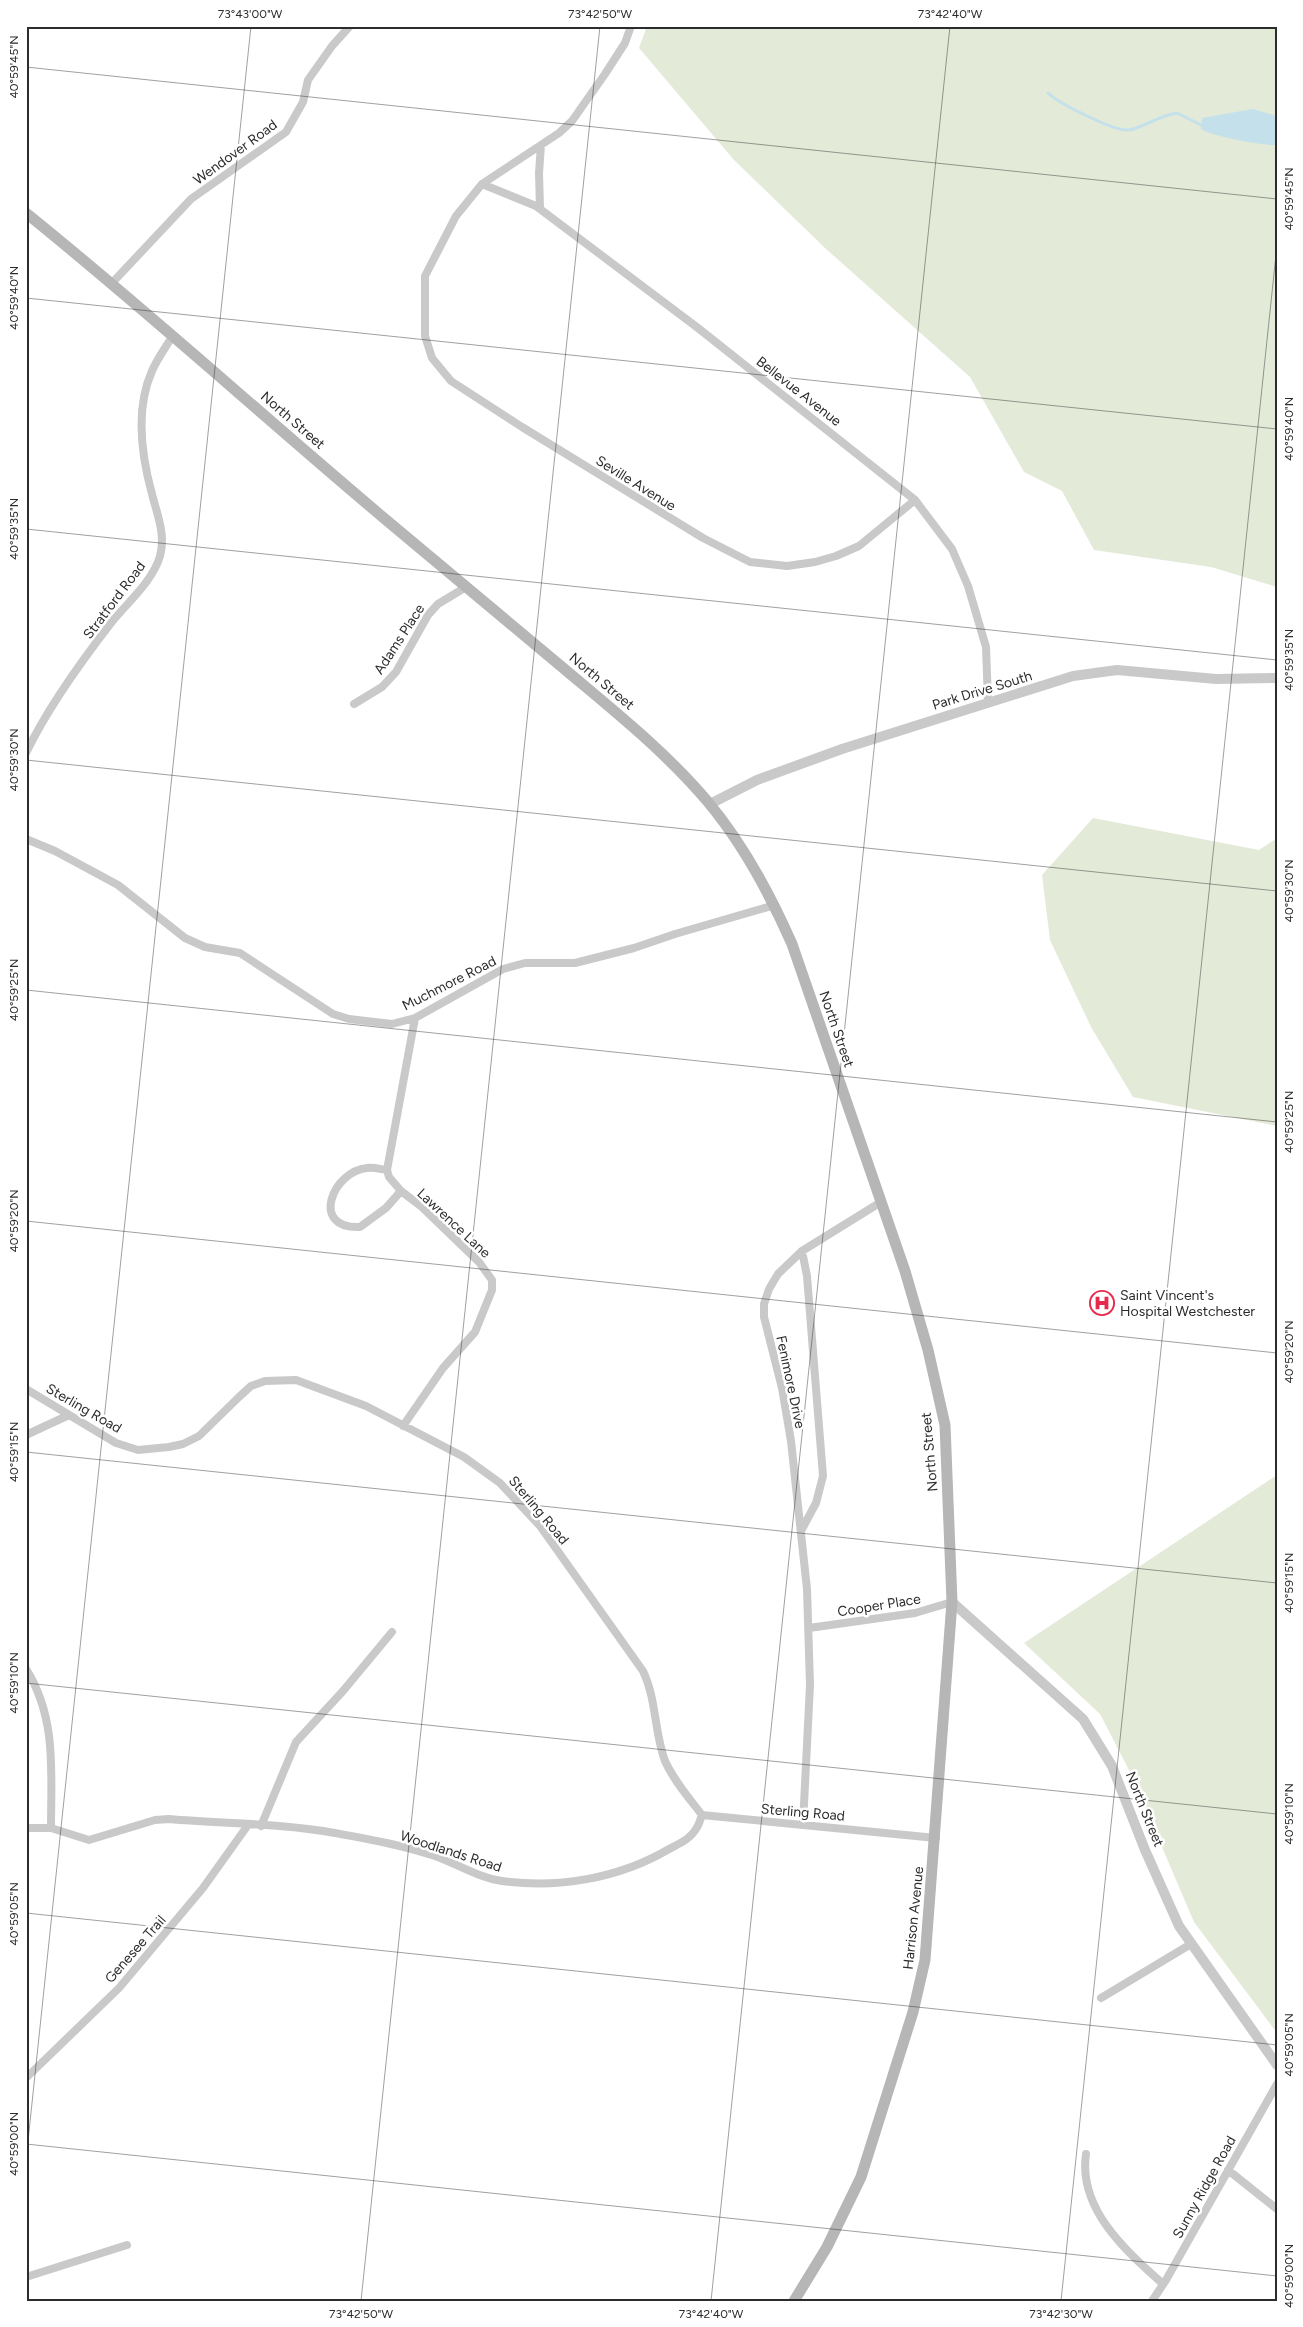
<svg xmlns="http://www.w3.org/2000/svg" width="1303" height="2327" font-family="Figtree,sans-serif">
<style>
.green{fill:#e4ead8}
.water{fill:#c3e0eb}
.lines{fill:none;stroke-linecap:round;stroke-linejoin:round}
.stream{stroke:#c3e0eb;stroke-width:3}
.minor{stroke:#c9c9c9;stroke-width:8}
.tertiary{stroke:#c9c9c9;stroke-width:10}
.secondary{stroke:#b6b6b6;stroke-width:11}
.ticks{fill:none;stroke:#2c2c2c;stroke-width:1;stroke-opacity:0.45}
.labels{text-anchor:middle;stroke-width:5;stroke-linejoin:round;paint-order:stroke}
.street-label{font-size:14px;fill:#2c2c2c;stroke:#fff}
.poi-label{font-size:14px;fill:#2c2c2c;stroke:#fff;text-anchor:start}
.neatline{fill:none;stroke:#2c2c2c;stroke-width:2}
.ticks-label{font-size:12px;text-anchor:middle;fill:#2c2c2c}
</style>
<rect width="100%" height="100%" fill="#fff"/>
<path class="green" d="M647,26h630v561l-66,-20 -117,-17 -32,-59 -38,-19 -54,-95 -145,-129 -91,-88 -95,-112z
M1093,818l166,32 18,-12v288l-144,-29 -42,-70 -41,-87 -8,-65z
M1277,1475v558l-83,-111 -64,-150 -30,-58 -76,-71z"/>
<path class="water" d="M1253,109l24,7v29c-14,1 -66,-9 -76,-16l1,-11z"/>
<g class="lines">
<path class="stream" d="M1048,93c10,10 67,39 81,37 16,-3 31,-15 48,-17l24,12"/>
<path class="minor" d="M631,26l-6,17 -20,31 -33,47 -13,12 -77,51 -26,32 -31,60v60l7,22 19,23 71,46 181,111 47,24 37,4 28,-4 21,-6 23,-10 56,-46
M482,184l54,22 162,122 217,172 37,49 16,37 18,61 2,55
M540,209l-1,-36 2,-28
M112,283l79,-84 95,-67 17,-30 5,-22 24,-34 18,-20
M354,704l28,-17 14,-15 32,-57 10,-11 28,-17
M26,753c22,-46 54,-90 85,-130 16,-20 42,-42 49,-67 6,-21 -3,-42 -8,-62 -11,-40 -17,-85 0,-123 5,-12 14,-24 21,-36
M26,839l29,12 63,34 67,53 20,9 35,6 93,61 16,5 43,5 23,-6 88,-49 22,-6h50l59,-15 41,-14 100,-29
M387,1170c-7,-1 -14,-3 -20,-2 -34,3 -58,61 -7,59l26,-19 15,-17
M26,1389l90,54 22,7 31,-3 14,-3 16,-8 40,-39 12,-11 14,-5 31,-1 70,26 98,51 36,26 40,43 103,145c14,30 11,61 22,90 9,20 24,37 37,54l234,23
M403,1426l40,-58 32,-36 17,-42v-10l-13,-18 -57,-55 -21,-16 -12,-14 -2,-7 28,-152
M26,1435l43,-20
M801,1531l15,-28 7,-27 -16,-200 -5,-25
M809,1628l106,-15 37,-11
M26,1669c31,49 25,104 25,159
M803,1824l7,-139 -3,-96 -16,-148 -9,-53 -18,-71v-13l5,-15 9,-15 24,-23 79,-49
M261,1826l35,-84 47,-51 49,-59
M26,1828h25l38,12 66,-20 14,-1c55,5 112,4 166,14 33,6 67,12 100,23 22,8 42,21 67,25 56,8 118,-3 167,-32 10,-5 21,-10 27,-20 3,-4 4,-9 6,-14
M1101,1998l90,-54
M26,2078l93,-90 84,-100 45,-63
M1086,2154c-8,55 40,97 77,130
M1228,2170l49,39
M26,2277l101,-32
M1152,2301l14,-21 111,-196"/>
<path class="tertiary" d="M710,804l47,-24 85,-31 231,-73 44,-6 99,9 61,-1
M952,1602l131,117 29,47 33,84 34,76 98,139"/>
<path class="secondary" d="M26,213c123,99 239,205 359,306 59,50 118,99 177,148 51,43 103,84 146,135 35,42 62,92 84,142l113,327 23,79 17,75 7,177 -27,358 -12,52 -52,165 -34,70 -33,54"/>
</g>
<path class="ticks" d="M26,67l1251,132M26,298l1251,131M26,529l1251,131M26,760l1251,131M26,990l1251,132M26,1221l1251,132M26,1452l1251,131M26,1683l1251,131M26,1913l1251,132M26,2144l1251,132M26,2160l225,-2134M361,2301l239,-2275M711,2301l239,-2275M1061,2301l216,-2056"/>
<defs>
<symbol id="hospital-ring" viewBox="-11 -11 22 22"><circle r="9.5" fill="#fff" stroke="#e7294b" stroke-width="1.5"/><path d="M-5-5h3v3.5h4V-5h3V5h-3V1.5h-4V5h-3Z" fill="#e7294b"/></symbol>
</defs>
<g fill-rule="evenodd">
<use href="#hospital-ring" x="1088" y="1289" width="28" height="28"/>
</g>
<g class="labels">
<g class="street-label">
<text transform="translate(235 152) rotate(-36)" y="5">Wendover Road</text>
<text transform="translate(799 391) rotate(38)" y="5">Bellevue Avenue</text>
<text transform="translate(293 420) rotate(41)" y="5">North Street</text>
<text transform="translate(636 483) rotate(32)" y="5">Seville Avenue</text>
<text transform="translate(114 600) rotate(-53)" y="5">Stratford Road</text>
<text transform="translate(399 639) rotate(-57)" y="5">Adams Place</text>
<text transform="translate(602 681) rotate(40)" y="5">North Street</text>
<text transform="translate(982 690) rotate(-17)" y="5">Park Drive South</text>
<text transform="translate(449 983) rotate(-27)" y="5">Muchmore Road</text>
<text transform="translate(837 1029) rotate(71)" y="5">North Street</text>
<text transform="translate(454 1223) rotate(43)" y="5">Lawrence Lane</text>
<text transform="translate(791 1382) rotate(78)" y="5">Fenimore Drive</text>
<text transform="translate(84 1408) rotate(30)" y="5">Sterling Road</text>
<text transform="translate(929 1452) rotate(-95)" y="5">North Street</text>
<text transform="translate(539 1510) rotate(50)" y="5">Sterling Road</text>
<text transform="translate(879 1605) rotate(-9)" y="5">Cooper Place</text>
<text transform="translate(1145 1809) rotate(68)" y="5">North Street</text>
<text transform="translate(803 1812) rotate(5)" y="5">Sterling Road</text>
<text transform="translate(451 1851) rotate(18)" y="5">Woodlands Road</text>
<text transform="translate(913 1918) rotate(-84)" y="5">Harrison Avenue</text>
<text transform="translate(135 1949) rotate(-49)" y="5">Genesee Trail</text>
<text transform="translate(1204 2187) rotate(-61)" y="5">Sunny Ridge Road</text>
</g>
<g class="poi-label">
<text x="1120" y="1300">Saint Vincent's<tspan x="1120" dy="16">Hospital Westchester</tspan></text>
</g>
</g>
<rect width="1303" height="2327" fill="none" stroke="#ffffff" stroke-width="55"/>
<rect x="28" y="28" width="1248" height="2272" class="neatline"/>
<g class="ticks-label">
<text x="250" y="18">73°43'00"W</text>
<text x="600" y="18">73°42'50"W</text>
<text x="950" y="18">73°42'40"W</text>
<text transform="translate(14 67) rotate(-90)" y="4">40°59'45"N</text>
<text transform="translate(1289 199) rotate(-90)" y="4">40°59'45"N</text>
<text transform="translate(14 298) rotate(-90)" y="4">40°59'40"N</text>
<text transform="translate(1289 429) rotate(-90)" y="4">40°59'40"N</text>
<text transform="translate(14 529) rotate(-90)" y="4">40°59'35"N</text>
<text transform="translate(1289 660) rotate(-90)" y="4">40°59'35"N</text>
<text transform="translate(14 760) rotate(-90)" y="4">40°59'30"N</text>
<text transform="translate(1289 891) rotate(-90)" y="4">40°59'30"N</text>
<text transform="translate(14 990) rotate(-90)" y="4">40°59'25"N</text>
<text transform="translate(1289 1122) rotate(-90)" y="4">40°59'25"N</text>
<text transform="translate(14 1221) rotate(-90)" y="4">40°59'20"N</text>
<text transform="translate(1289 1352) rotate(-90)" y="4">40°59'20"N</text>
<text transform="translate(14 1452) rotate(-90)" y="4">40°59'15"N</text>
<text transform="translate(1289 1583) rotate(-90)" y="4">40°59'15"N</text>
<text transform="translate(14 1683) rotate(-90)" y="4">40°59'10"N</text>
<text transform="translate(1289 1814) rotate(-90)" y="4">40°59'10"N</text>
<text transform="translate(14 1914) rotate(-90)" y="4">40°59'05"N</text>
<text transform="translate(1289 2045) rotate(-90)" y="4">40°59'05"N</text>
<text transform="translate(14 2144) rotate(-90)" y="4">40°59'00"N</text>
<text transform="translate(1289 2276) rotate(-90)" y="4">40°59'00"N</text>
<text x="361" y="2318">73°42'50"W</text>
<text x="711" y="2318">73°42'40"W</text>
<text x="1061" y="2318">73°42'30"W</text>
</g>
</svg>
